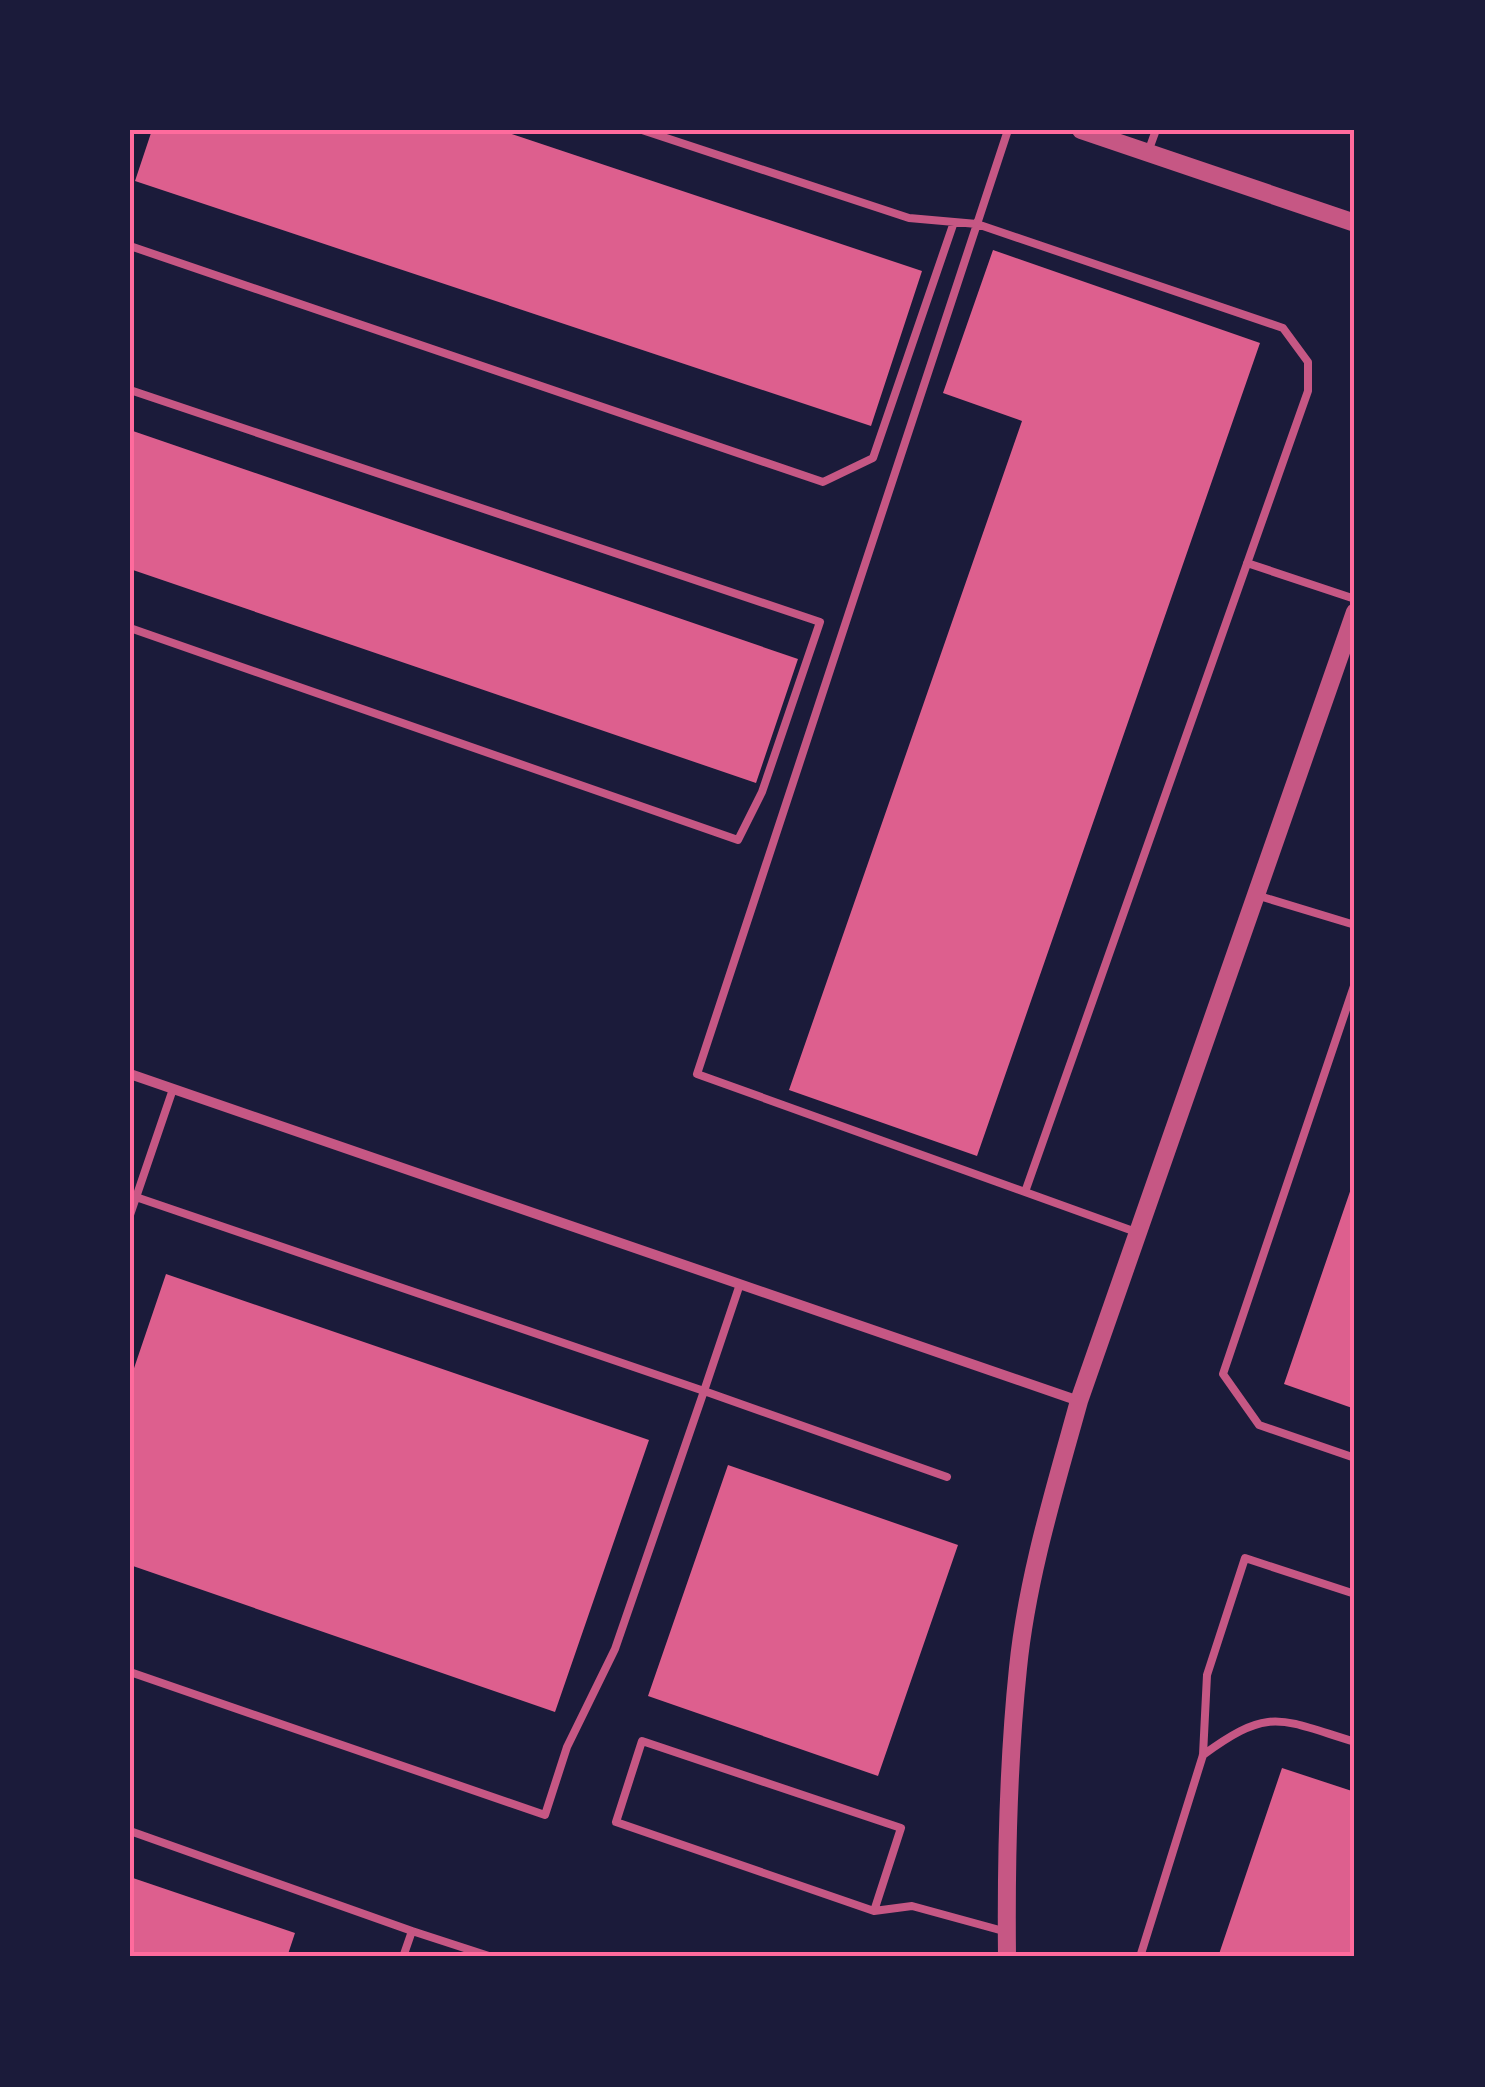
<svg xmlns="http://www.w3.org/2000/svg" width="1485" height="2087" font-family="'Fira Sans Condensed',sans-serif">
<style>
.building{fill:#dd5f8e}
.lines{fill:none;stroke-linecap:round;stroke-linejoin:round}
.service{stroke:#c65784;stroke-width:8}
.minor{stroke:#c65784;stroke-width:10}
.tertiary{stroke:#c65784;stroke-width:18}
.neatline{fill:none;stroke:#ff6b9d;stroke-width:4}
</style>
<rect width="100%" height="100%" fill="#1b1b3a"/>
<path class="building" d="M152,130h348l422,141 -51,155 -736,-245z
M993,250l267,93 -283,813 -188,-66 233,-669 -79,-28z
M130,430l668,229 -42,124 -626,-214z
M1355,1177v232l-71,-25z
M166,1274l483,166 -94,272 -425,-147v-185z
M728,1465l230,80 -80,231 -230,-80z
M1282,1768l73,24v165h-137z
M130,1877l165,56 -8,24h-157z"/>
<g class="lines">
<path class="service" d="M642,130l267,88 68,6 306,104 25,34v29l-283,801
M1008,130l-311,944 439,158
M1148,152l8,-22
M130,246l693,236 50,-24 81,-236
M130,390l690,232 -58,170 -24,48 -608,-212
M1247,563l108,36
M1256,895l99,30
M1355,983l-132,391 36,51 96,33
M130,1195l574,196 -89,258 -48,98 -22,68 -415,-143
M130,1215l43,-126
M740,1284l-36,107 243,86
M1203,1755c67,-49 76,-36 152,-13
M130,1831l282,100
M874,1911l27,-83 -259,-87 -26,81 258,89 38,-5 95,26
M403,1957l9,-26 80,26
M1140,1957l63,-202 4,-80 38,-117 110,36"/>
<path class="minor" d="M130,1074l949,327"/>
<path class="tertiary" d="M1081,130l274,93
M1007,1957c-1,-96 1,-193 11,-289 9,-90 37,-180 61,-267l276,-789"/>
</g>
<rect width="1485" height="2087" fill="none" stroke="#1b1b3a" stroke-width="265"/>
<rect x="132" y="132" width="1220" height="1822" class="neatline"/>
</svg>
